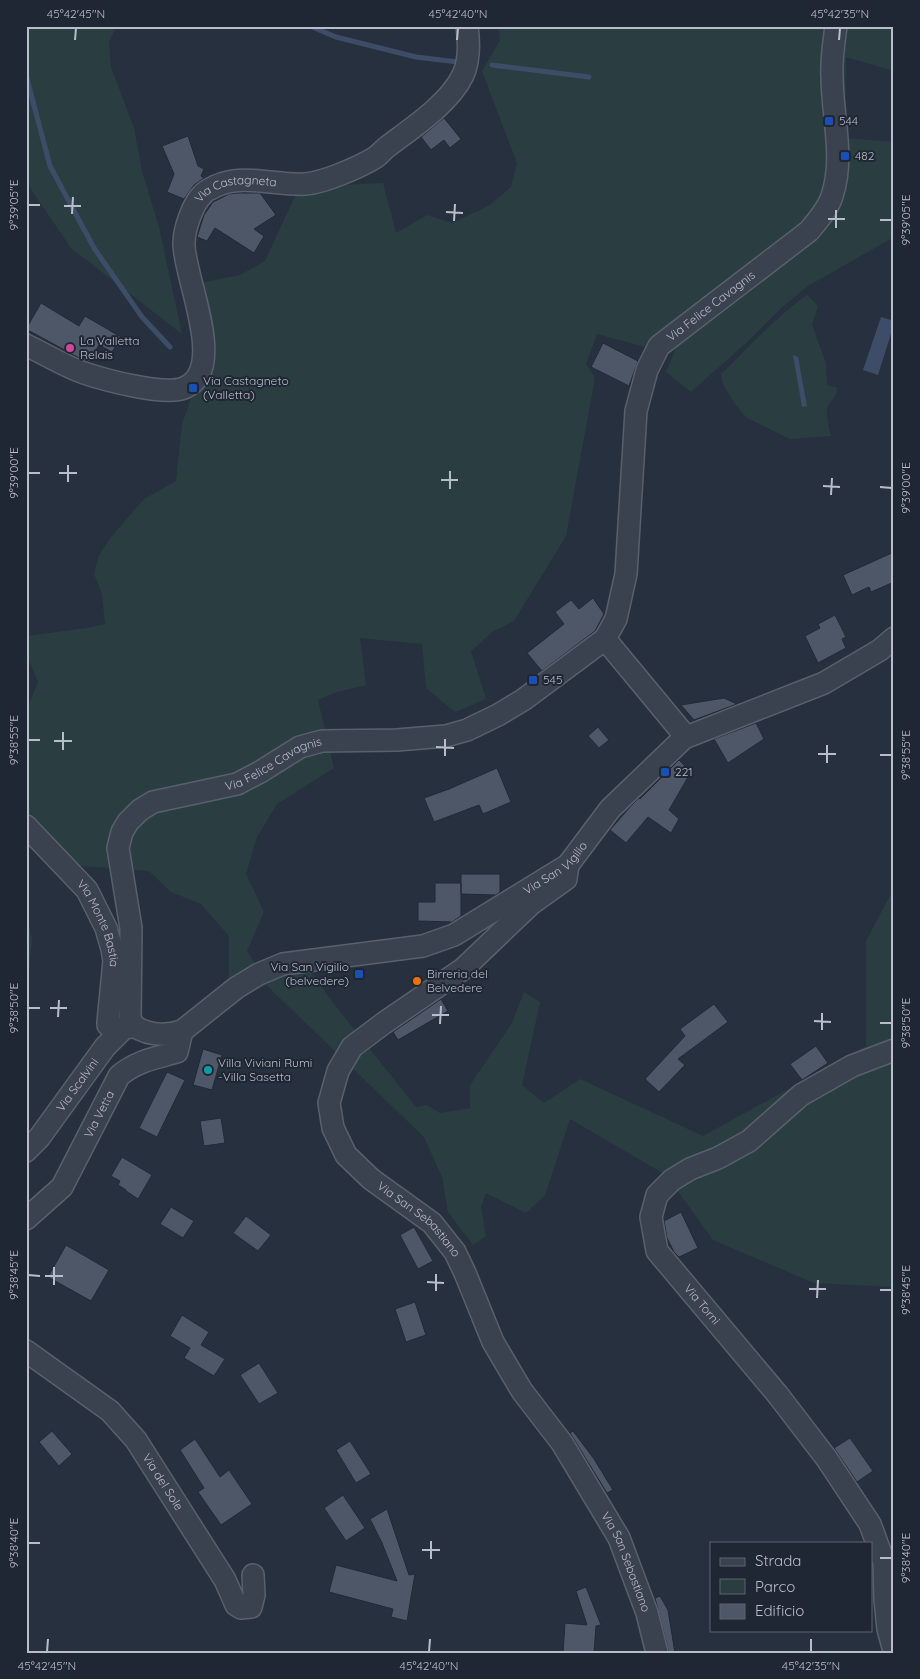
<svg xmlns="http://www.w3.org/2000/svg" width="920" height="1679" font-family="Quicksand,sans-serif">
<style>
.green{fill:#2a3e41}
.water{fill:#3e4d67}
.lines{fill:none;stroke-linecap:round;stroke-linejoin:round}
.stream{stroke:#3e4d67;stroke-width:5}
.building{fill:#4d5768;stroke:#222936}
.minor-casing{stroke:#59606d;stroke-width:24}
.minor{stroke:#3b424f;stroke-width:21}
.ticks{fill:none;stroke:#b7bdca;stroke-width:2}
.transit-dot{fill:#1a4fb4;stroke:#202734;stroke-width:2}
.hotel-dot{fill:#d1479c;stroke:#202734;stroke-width:2}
.food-dot{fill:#e8710a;stroke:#202734;stroke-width:2}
.culture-dot{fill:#0f9aa8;stroke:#202734;stroke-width:2}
.labels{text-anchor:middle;stroke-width:4;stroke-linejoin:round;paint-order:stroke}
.poi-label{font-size:12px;fill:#b7bdca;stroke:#202734;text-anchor:start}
.street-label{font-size:12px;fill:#b7bdca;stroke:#202734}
.neatline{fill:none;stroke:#b7bdca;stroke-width:2}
.ticks-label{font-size:12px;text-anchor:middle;fill:#b7bdca}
</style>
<rect width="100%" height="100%" fill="#27303f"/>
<path class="green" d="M26,26h90l-7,17 2,24 23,61 8,43 17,56 23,107 -111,-86 -39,-57 -6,-14z
M499,26h395v45l-48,-14 -1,81 49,4v95l-86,49 -27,22 -35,35 -55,49 -25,-20 22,-52 -43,27 -48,-13 -11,30 9,14 -29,158 -52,85 -22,11 -21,19 15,48 -31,13 -29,-24 -4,-44 -62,-6 6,47 -32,8 -16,7 16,68 -57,36 -20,33 -11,37 18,38 -17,39 9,14 42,-12 33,47 85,107 11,-2 13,8 30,-5v-23l42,-62 12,-31 16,10 -18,83 22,18 36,-24 123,57 163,-90v-105l28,-53v399l-80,-4 -101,-43 -47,-65 -96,-56 -25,76 -19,18 -40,-20 -5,14 5,29 -13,9 -25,-33 -6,-35 -18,-40 -164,-158 -31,19v-62l-28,-32 -30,-12 -22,-21 -81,-6 -42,-19v-135l12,-29 -12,-29v-17l61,-8 18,-4 -3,-30 -8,-20 5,-19 12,-18 33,-38 32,-18 6,-57 15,-42 4,-99 39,-8 25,-14 31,-67 46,-9 41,-2 13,50 31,-18 25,8 38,-18 21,-18 6,-24 -35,-92 18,-31z
M807,295l11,11 -6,19 14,38 1,22 10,3c-1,13 -5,9 -9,18 -3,8 1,21 3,30l-41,3 -43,-21 -13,-15 -11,-19 -2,-10c28,-26 54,-57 86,-79z
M26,911l6,29 -4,42 -2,1z"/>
<path class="water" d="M881,317l13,4v3l-16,51 -15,-5z
M793,355l5,2 9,49 -5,1z"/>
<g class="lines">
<path class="stream" d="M310,26l26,11 80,20 42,5
M492,65l97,12
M26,75l24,91 44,82 48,69 28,30"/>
</g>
<path class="building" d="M444,118l17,21 -11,9 -6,-8 -13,10 -10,-13z
M188,136l10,30 6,3 -3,7 3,2 -10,7 -10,14 -17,-7 7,-18 -12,-28z
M238,193h22l16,22 -22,14 10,7 -10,17 -39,-25 -8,13 -10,-4 7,-22 9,-13 16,-8z
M41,303l38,23 6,-10 36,21 -9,15 -13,-7 -10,17 -8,-3 -55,-30z
M603,343l35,18 -9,25 -38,-19z
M894,552v30l-23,10 -2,-5 -17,8 -9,-20z
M593,598l11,16 -9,17 -53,40 -15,-18 37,-29 -9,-12 16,-12 8,9z
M835,615l11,22 -4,2 4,9 -28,15 -13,-27 15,-8 -2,-4z
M724,698l13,6 -43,16 -13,-15z
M756,723l8,16 -36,24 -14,-24z
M598,727l11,13 -10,8 -11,-12z
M679,760l12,12 -22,38 10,9 -8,14 -23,-16 -22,26 -16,-13 20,-23 9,-9 1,1z
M497,768l14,34 -28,12 -4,-9 -45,17 -10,-24 25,-9z
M461,874h39v18l-4,3 -35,-1z
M435,883h26v33l-9,6 -34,-1v-19h17z
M441,999l7,12 -50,29 -5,-8z
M714,1004l14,18 -50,37 7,6 -26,27 -14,-13 40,-43 -5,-7z
M816,1046l12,17 -26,17 -12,-16z
M203,1049l19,6 -10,35 -19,-5z
M167,1072l18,8 -28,57 -18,-9z
M221,1118l4,25 -21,3 -4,-25z
M122,1157l30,18 -14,24 -12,-8v-1l-8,-5 2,-4 -9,-5z
M171,1207l23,14 -11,17 -23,-14z
M681,1212l17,36 -19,9 -5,-5 -7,-14 -3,-17z
M246,1216l25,19 -13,16 -25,-18z
M414,1227l19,34 -15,8 -18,-34z
M66,1245l43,25 -18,31 -43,-24z
M415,1302l11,33 -20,7 -11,-33z
M182,1315l27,17 -8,13 24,14 -11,17 -30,-18 6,-10 -20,-12z
M259,1363l19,30 -19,11 -19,-29z
M52,1431l20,23 -13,12 -20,-24z
M573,1431l21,28 19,31 -6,3 -37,-60z
M850,1438l23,33 -16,11 -23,-34z
M195,1439l25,38 9,-7 23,34 -31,21 -23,-33 6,-4 -24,-38z
M350,1441l21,33 -15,9 -20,-33z
M343,1495l22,33 -19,13 -22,-33z
M387,1509l22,66 6,-1 -8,47 -16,-4 2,-8 -64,-17 7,-27 61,16 -15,-38 -12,-24z
M586,1587l15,38 -5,1 -2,27h-31l2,-30 22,2 -11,-34z
M660,1596l8,14 7,43h-6l-14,-55z"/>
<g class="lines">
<defs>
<g id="minor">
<path id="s1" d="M26,345c19,9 38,21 58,28 21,7 80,23 100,15 45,-18 -1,-112 0,-145 0,-14 9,-40 19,-49 2,-3 9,-6 13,-8 26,-13 62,0 89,-2 18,-1 55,-17 71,-27 4,-3 7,-7 11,-10 25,-19 62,-43 76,-72 7,-15 6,-34 4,-49"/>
<path d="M605,639l77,93 2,6"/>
<path id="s2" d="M26,826l61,64 19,38 6,21 2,12 -6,61v3l5,4 11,-1"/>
<path id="s3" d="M568,865l-2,14 -35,25 -68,65 -79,54 -32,24 -14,24 -9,32 4,25 13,27 25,24 61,44 23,29 10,21 28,69 29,49 40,52 57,95 28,75 10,40"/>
<path id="s4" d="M134,1026l-4,-8 1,-90 -13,-80 4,-16 6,-10 12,-12 13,-8 84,-18 23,-12 40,-25 22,-6 75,-1 49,-4 21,-6 31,-15 25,-15 82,-61 11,-20 10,-45 10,-163 11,-41 12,-24 150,-115c9,-11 19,-22 23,-35 13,-39 0,-80 0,-120 -1,-16 2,-34 4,-50"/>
<path id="s5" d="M134,1026c15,10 31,10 48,5l54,-43 23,-14 24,-10 140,-18 31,-11 114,-70 42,-56 74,-71 140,-55 56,-33 14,-12"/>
<path id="s6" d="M894,1050l-42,16 -51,29 -52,46 -31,17 -28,11 -18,11 -15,15 -6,22 6,34 121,144 49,64 43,65 14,38 1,37 3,30 6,22"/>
<path id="s7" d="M26,1151l13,-13 66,-91 19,-19 7,-1"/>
<path id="s8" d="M26,1219l36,-32 57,-111c17,-15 37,-18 58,-24l5,-21"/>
<path id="s9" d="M26,1351l84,60 26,29 89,140 11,25 5,3 10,-1 3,-12 -1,-20"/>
</g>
</defs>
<use href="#minor" class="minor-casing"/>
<use href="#minor" class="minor"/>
</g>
<path class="ticks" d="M75,40l1,-12M457,40l1,-12M839,40l1,-12M28,205h12M64,206h17M446,212l17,1M72,214l1,-17M828,219h17M880,220h12M454,221l1,-17M836,228v-18M28,473h12M59,473h18M441,480h17M68,482v-17M823,486l17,1M880,487l12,1M450,489v-18M831,495l1,-17M28,740h12M54,741h18M436,747l18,1M63,750v-18M818,754h18M880,755h12M445,756v-17M827,763v-18M28,1008h12M50,1008h17M432,1015h17M58,1017l1,-17M814,1021l17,1M880,1023h12M440,1024l1,-18M822,1030v-17M28,1275l12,1M45,1276h18M427,1282l17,1M54,1285v-18M809,1289h17M880,1290h12M436,1291v-17M817,1298l1,-18M28,1543h12M422,1550h18M880,1558h12M431,1559v-18M47,1652l1,-13M429,1652l1,-13M811,1652v-13"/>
<g class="transit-dot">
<rect x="824" y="116" width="10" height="10" rx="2.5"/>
<rect x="840" y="151" width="10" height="10" rx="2.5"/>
<rect x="188" y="383" width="10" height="10" rx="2.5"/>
<rect x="528" y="675" width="10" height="10" rx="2.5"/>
<rect x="660" y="767" width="10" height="10" rx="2.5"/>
<rect x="354" y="969" width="10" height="10" rx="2.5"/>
</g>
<circle class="hotel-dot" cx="70" cy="348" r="5"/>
<circle class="food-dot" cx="417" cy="981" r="5"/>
<circle class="culture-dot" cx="208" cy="1070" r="5"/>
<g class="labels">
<g class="poi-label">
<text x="839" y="125">544</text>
<text x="855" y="160">482</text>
<text x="80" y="345">La Valletta<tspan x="80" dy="14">Relais</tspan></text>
<text x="203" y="385">Via Castagneto<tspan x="203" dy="14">(Valletta)</tspan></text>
<text x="543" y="684">545</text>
<text x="675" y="776">221</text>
<text x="349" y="971" text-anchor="end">Via San Vigilio<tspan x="349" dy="14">(belvedere)</tspan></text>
<text x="427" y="978">Birreria del<tspan x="427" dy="14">Belvedere</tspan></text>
<text x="218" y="1067">Villa Viviani Rumi<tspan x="218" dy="14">-Villa Sasetta</tspan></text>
</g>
<g class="street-label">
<text dy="4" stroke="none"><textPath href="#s1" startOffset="409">Via Castagneta</textPath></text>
<text dy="4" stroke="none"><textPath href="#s4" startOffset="1101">Via Felice Cavagnis</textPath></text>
<text dy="4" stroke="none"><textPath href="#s4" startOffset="368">Via Felice Cavagnis</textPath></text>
<text dy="4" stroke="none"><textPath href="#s5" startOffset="468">Via San Vigilio</textPath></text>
<text dy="4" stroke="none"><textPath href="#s2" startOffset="124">Via Monte Bastia</textPath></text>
<text dy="4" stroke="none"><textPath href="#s7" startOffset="84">Via Scalvini</textPath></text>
<text dy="4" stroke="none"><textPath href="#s8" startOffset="130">Via Vetta</textPath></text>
<text dy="4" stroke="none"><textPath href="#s3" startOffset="501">Via San Sebastiano</textPath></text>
<text dy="4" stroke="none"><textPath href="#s6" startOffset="408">Via Torni</textPath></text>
<text dy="4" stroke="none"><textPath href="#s9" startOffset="192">Via del Sole</textPath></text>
<text dy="4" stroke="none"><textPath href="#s3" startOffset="906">Via San Sebastiano</textPath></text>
</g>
</g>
<rect width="920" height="1679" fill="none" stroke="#202734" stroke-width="55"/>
<rect x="710" y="1542" width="162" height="90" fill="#202734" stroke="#5c6370"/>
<rect x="720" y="1558" width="25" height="8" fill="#3b424f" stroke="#5c6370"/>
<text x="755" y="1566" font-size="15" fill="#b7bdca">Strada</text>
<rect x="720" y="1579" width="25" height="15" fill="#2a3e41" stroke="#5c6370"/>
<text x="755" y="1592" font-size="15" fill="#b7bdca">Parco</text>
<rect x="720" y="1604" width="25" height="15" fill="#4d5768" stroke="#5c6370"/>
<text x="755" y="1616" font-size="15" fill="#b7bdca">Edificio</text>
<rect x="28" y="28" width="864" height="1624" class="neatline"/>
<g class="ticks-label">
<text x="76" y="18">45°42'45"N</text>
<text x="458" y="18">45°42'40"N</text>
<text x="840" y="18">45°42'35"N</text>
<text transform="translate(14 205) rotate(-90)" y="4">9°39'05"E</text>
<text transform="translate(906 220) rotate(-90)" y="4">9°39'05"E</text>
<text transform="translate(14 473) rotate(-90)" y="4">9°39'00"E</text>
<text transform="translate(906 488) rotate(-90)" y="4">9°39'00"E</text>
<text transform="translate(14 740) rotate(-90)" y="4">9°38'55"E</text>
<text transform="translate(906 755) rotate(-90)" y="4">9°38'55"E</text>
<text transform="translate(14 1008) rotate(-90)" y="4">9°38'50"E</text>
<text transform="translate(906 1023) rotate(-90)" y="4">9°38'50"E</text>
<text transform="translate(14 1275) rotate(-90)" y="4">9°38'45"E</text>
<text transform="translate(906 1290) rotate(-90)" y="4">9°38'45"E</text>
<text transform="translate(14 1543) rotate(-90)" y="4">9°38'40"E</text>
<text transform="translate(906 1558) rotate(-90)" y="4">9°38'40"E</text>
<text x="47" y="1670">45°42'45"N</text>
<text x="429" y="1670">45°42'40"N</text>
<text x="811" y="1670">45°42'35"N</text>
</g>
</svg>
